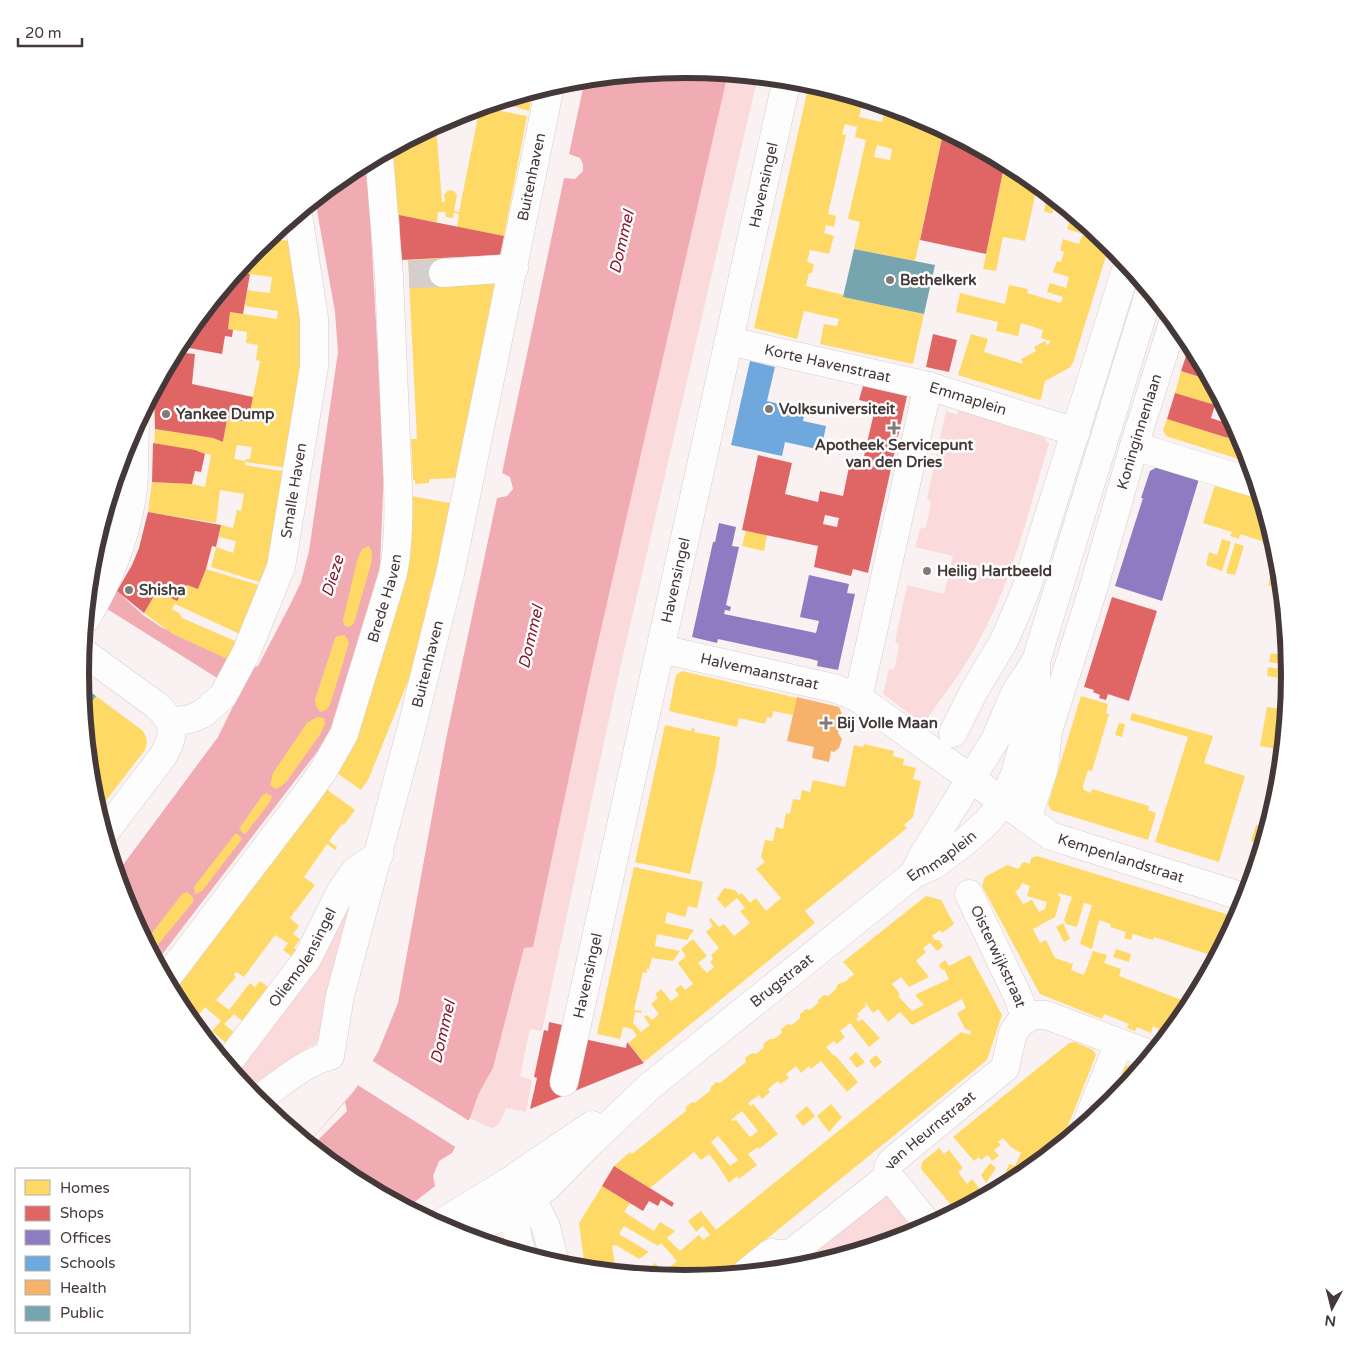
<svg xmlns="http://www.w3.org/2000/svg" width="1372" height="1348" font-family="'Varela Round',sans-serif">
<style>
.green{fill:#fbdadc}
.water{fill:#f0acb2}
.pier{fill:#faf2f2}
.homes{fill:#ffd966;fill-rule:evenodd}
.shops{fill:#e06666;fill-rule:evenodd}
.offices{fill:#8e7cc3}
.schools{fill:#6fa8dc}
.health{fill:#f6b26b}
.public{fill:#76a5af}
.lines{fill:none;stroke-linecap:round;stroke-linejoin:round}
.minor-tunnel{stroke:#d6cdcd;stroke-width:28;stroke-dasharray:28 14;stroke-linecap:butt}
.minor-casing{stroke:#d7cccc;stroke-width:29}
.minor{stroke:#fefdfd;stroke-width:28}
.poi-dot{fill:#847979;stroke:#fff;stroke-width:2}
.labels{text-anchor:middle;stroke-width:5;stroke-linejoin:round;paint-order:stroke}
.street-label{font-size:15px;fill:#453838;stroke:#fff}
.poi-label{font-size:15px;font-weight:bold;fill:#453838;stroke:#fff;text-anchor:start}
.water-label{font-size:16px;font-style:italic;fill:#861831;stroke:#fff}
.rim{fill:none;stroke:#453838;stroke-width:6}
</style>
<rect width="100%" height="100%" fill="#faf2f2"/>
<path class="green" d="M728,73l30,3 -139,597 -77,358 -12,-2 -10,47 12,4 -6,32 -20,-4 -7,16 -6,4 -5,-1 -18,-9 9,-25 14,-25 31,-120 9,-2 59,-277z
M959,410l84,26 6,8c-20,64 -35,132 -67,191 -16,32 -38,60 -59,89l-40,-30 6,-25 5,1 5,-25 -4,-4 12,-56 37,9 9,-38 -38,-9 5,-18 6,-2 5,-24 -4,-5 19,-87 11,4z
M357,877l-30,147 -12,21 -6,2 -59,45 -20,-24z
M881,1195h7l33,36 -117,37h-8l-3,-3z"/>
<path class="water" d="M686,69l42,4 -136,596 -59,278 -9,1 -31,120 -14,25 -9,25 -18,35 -13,8 -6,15 2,10 -28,22 -57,-31 -42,-34 46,-52 24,-39 20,-49 48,-264 51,-241 10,-2 6,-7 -3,-12 -8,-4 62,-295 11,1 8,-8v-7l-3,-6 -11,-4 16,-75z
M367,161l17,306 -4,100 -48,161 -15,24 -160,209 -30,-56 -10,-32 101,-136 23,-47 -27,-14 -126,-79 2,-21 27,15 26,24 18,12 90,41 7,-2 32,-61 11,-23 8,-31 29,-199 -3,-40 -20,-113 35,-28z"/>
<path class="pier" d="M371,1060l100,62 -14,26 -101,-64z
M345,1102l2,9 -35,35 -4,-3z"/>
<path class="homes" d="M813,89l50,11 -4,17 23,5 4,-17 32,10 26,14 -29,132 -61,-12 6,-27 -12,-3 18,-79 -11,-3 2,-10 -12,-3 -3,10 4,1 -18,79 8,2 -2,11 -8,-2 -2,8 10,3 -5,18 -19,-4 -3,12 7,2 -2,9h-3l-3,13 38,9 -1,2 81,17 -11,50 -93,-20 4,-20 13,2 2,-7 -35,-8 -7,28 -43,-11 53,-235zM877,145l15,4 -2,11 -16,-3z
M532,91l-3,20 -31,-10 29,-8z
M480,107l47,9 -23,120 -47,-9 2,-13 -5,-1 -1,5 -7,-1 -1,-5h-7l-1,10 -42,-7 -6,-65 47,-25 6,77h3l-1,-7 4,-5 6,1 3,4 -3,16 5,1z
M1005,162l17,9 16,12 -13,58 -22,-4 -7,34 -13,-2z
M1047,197l9,2 -4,15 -8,-3z
M1077,216l33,27 -37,120 -4,5 -24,13 -4,18 -2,1 -81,-25 13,-41 17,5 -4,13 39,12 -2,-5 15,-8 -2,-4 11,-6 2,4 2,-1 1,-3 -9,-3 2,-8 -22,-7 -3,13 -22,-5 2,-9 -42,-10 4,-19 45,11 4,-19 19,4 -1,4 34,10 2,-6 -16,-5 3,-9 16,5 3,-11 -16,-5 4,-11 4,1 3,-10 -4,-2 3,-11 16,5 4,-10 -16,-5 3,-10 6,2z
M289,221l3,14 -19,-1z
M266,239l27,2 11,97 -15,130 -44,-6v3l43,7 -22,112 -55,-17 5,-20 17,6 3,-12 -17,-4 2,-12 12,3 4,-18 4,1 3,-17 -24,-4 -4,33 -68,-11 4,-30 40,2 13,3 6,-32 -57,-12 1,-14 58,9 10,4 4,-23 21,3 12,-61 -4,-1 2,-15 -12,-2 1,-11 -19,-3 2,-17 47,7 1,-8 -33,-5 2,-16 23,3 2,-16 -24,-3 3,-19zM237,445l15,2 -2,12h-4l-1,2 -11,-2z
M442,258l1,25 52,-2 -30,155 -6,42 -30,1v4l-14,1v-4h-2l-2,-41h6l-9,-179z
M1181,371l31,10 15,28 -52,-16z
M1167,419l61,19 6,-17 11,22 6,20 -85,-27 -3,-6z
M1215,485l47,14 15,47 -37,-12 -1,5 -9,-3 2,-4 -29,-9z
M411,496l39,7 -7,33v16l-14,43 5,2 -21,72 -44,109 -8,12 -27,-19z
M110,499l-2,26h-6z
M746,530l21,5 -3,16 -22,-5z
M1222,539l9,3 -9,29 -16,-6 3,-13 8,3z
M1235,543l9,3 -9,29 -9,-2z
M369,546l3,6 -1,12 -17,59 -3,3 -3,1 -4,-2 -1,-5 14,-59 5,-12z
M1277,556l3,1 1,16 -4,15 -9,-3z
M206,569l59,18 -21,49 -69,-32 -3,5 7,4 3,5 58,25 -8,18 -59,-27 -29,-21 13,-22 20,9 10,-15 11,4z
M344,635l3,3 2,5 -19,62 -4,5 -6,2 -4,-6 -1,-6 20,-62 3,-2z
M1271,653l18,3 1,9 -21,-3z
M1268,667l23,4v9l-24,-4z
M682,671l115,27 -4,17 -20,-4 -1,7 -5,-1 -2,7 -26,-6 -2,9 -68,-16 7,-36z
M1283,686l7,1 -2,16 -8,-2z
M96,696l47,35 3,6 1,5 -2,8 -47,61 -6,-19 -8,-80z
M1081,696l27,8 -2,9 3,1 -17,57 -4,-1 -5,16 1,4 7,3 1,-4 57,17 -1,4 8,3 -8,27 -97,-30 -3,-6z
M1267,707l21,3 -4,40 -24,-4z
M1132,713l81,23 -9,27 41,13 -26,86 -64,-20 33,-105 -58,-17z
M317,717l7,1 1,6 -4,9 -34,48 -7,6 -4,2 -6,-4 3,-12 34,-50z
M1119,723l6,1 -3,13 -7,-2z
M665,725l26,6 1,-3 3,1 -1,3 26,5 -4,29 -26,108 -55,-12z
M864,744l30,7 -1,5 11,3 -1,6 13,3 -3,11 8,2 -8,36 -9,8 3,3 -102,83 10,12 -171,139 -16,-19 9,-7 -5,-7 -9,-2 -3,12 -23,-5 37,-167 69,15 -6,26 -9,-2 -3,11 -18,-5 -2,11 29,7 -7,10 -30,-6 -2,12 25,5 -7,10 -21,-3 -3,11h-2v4l-4,-1 -9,38 8,1 -1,2 -6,-1 -2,12 2,1 6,7 9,-7 -6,-8 3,-2 5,5 7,-6 -8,-10 7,-6 -3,-4 6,-5 10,12 8,-6 -4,-5 3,-3 3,-2 4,5 8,-6 -15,-21 8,-7 -5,-7 12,-10 14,17 -9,7 9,10 7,-6 -4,-5 3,-3 -2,-4 8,-7 -13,-16 7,-6 -4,-6 2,-2 8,9 5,-3 10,12 16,-13 -10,-12 5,-3 -8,-10 -12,10 -8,-9 7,-11 11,2 4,5 3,-2 8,10 6,-5 10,13 15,-13 -25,-29 9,-7 -4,-5 4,-17 8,1 3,-14 7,2 3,-16 4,1 3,-15 7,1 2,-10 8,2 3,-12 32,7 9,-42 9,2z
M325,788l30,22 -11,15 -2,-1 -13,17 8,6 -2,3 -8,-6 -23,33 11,8 -25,33 9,8 -6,8 7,5 -6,9 9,7 -5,6 -15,-11 5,-7 -13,-8 -31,42 -8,-5 -2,3 2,2 -20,23 13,10 21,-27 5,4 5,-6 15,11 -32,30 -9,-8 -10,10 11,9 -9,10 -14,-12 9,-10 -16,-14 -9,11 9,6 -5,7 -17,-21 -10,-18 40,-51z
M266,793l6,3 -2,6 -24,31 -2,1 -5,-5 23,-33z
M1256,825l13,4 -5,16 -13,-4z
M235,834h3l4,5 -40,52 -7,3 -1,-7z
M1037,856l202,62 -22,39 -63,-20 -1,3 -20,-6 -2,6 -7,-2 2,-6 -16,-5 1,-3 -12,-4 -7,29 -12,-5 12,-39 -8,-2 -7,24 -11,-3 -2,-4 8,-23 -13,-4 -1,3 3,1 -6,20 -22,12 7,14 6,-3 9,18 18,6 -2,6 13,5 9,-24 14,4 -3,8 17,6 -2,7 73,28 -27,36 -9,-3 3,-8 -6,-3 -2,7 -14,-6 -2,4 -8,-3 2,-4 -7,-3 -18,-7 -2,5 -62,-25 -58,-108 3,-9 22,-12 12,4 2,-5 3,-2 6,2 1,-6zM1022,883l8,3 -3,10 20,6 -2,7 -6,3 -7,-12 -9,4 -8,-13 4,-2z
M187,892l6,5v5l-41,50 -6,-11 36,-47z
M926,896l15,4 13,24 -12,9 -2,-3 -8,6 3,4h4l4,6 -6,5 -7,-8 -7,5 3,4 -10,9 13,16 -20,10 -8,-10 -9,7 8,10 -2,2 14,15 12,-6 -9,-10 34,-16 -5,-10 -2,1 -3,-5 6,-5 4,6 21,-11 32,60 -15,45 -266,216 -35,3 -45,-4 14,-12 9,9 13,-11 -16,-18 -3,3 -34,-20 -5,8 30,18 -10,7 -23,-14 -4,1 4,26 -31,-3 -6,-46 23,-37 28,17 -6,9 30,19 6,-9 15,9 -8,7 13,13 19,-16 4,5 7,-5 -7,-9 -7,6 -8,-11 13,-10 15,19 245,-198 9,3 1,-4 -6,-2 -8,-16 9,-5 -4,-9 -50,26 -12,-13 -12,10 -10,-13 -5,4 -8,-11 1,4 -9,8 2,2 -3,3 3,3 3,-3 18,19 -11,9 -19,-24 -10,8 5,6 -8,7 -3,-3 -8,6 8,9 1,-1 23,27 -11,10 -26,-31 -10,8 -2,-3 -8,7 -5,-7 -10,8 3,4 -9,6 -2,-3 -10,8 2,3 -8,7 -3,-4 -11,8 2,3 3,-2 2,2 23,28 -19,15 -1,-2 -10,7 9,11 -18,14 -2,-3 -8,7 -10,-16 -10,-13 -8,6 -7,-8 -44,36 -36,-22 16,-14 2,2 54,-43v-4l6,-5 3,1 6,-5 9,-7 1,-4 5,-5 4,1 26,-21 -1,-4 7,-5 4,1 8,-7 -1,-3 7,-5h4l8,-6 -1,-4 7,-5 4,1 8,-7v-4l6,-5 4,1 8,-7v-3l6,-5 4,1 8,-7 2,-5 7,-2 9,-8 -11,-12zM742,1111l16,20 -8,6 -14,-17 -3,1 -2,-1zM718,1136l20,24 -8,6 -19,-24z
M1063,923l7,16 -6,3 -8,-15z
M1116,949l15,5 -2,8 -16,-5z
M1075,1042l18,8 3,5 -36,91 -38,31 -13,7 3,-11 -6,-2 3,-7 6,2 6,-13 -10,-6 -8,-9 -5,4 3,3 -7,5 5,6 -7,5 -4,-6 -7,5 -2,-3 -5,4 -21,-24 116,-94z
M856,1052l9,10 -8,6 -8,-10z
M876,1055l6,7 -7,6 -6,-7z
M1131,1064l10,5 -31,36 15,-38z
M831,1104l11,13 -13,15 -12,-16z
M807,1106l8,10 -12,10 -8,-10z
M939,1148l5,6 5,-4 14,18 -5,4 9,12 5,-5 14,18 -29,15 -36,-43 1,-7z
M990,1163l6,5 -10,15 -5,-8z"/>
<path class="shops" d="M944,129l61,33 -19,92 -66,-14z
M399,215l105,21 -4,19 -99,5z
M243,265l-1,8 8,1 -7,40 -13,-2 -2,17 5,1 -1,7 -7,-1 -3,18 -44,-8 5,-8z
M933,334l24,6 -8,32 -23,-5z
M1189,347l6,1 17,33 -31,-10z
M175,352l20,2 -3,30 61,13 -5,25 -21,-3 -4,23 -10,-4 -58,-9 -1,-38z
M863,386l44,10 -39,177 -15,-4 -2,7 -37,-9 4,-21 -76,-16 16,-75 34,8 -7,31 33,8 2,-11 23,5 7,-34 12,3 14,-61 -17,-4zM825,515l14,3 -2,9 -14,-3z
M1175,393l40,12 -4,13 21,7 -4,13 -61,-19z
M153,443l42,7 10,4 -4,18 -6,-1 -3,13 -40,-2z
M148,512l73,13 -5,22 -4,-1 -6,23 -8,20 -11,-4 -10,16 -20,-10 -13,22 -27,-22 15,-26 7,-17z
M102,525h6l-5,24 -7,20 -5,-1 1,-12z
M1112,597l45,14 -28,90 -21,-7 -2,6 -7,-2 1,-3 -7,-3 1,-2 -10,-3z
M549,1022l31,7 -1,9 47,10 1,-6 17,21 -114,46 7,-31 -3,-1 10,-47 4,1z
M614,1166l60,37 -2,4 -11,-7 -3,6 -9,-5 -6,10 -41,-25z"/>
<path class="offices" d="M1157,467l42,12 -37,122 -47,-15 28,-88h-2l9,-27z
M719,523l17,4 -4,19 7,1 -13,58 5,2 -1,4 -5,-1 -1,4 92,19 3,-12 -19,-4 9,-42 40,9 -2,9 8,1 -17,76 -21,-4 1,-5 -7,-2 -93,-20 -1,4 -25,-6 21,-95h2z"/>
<path class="schools" d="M750,361l25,6 -8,34 38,9 -2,11 23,5 -5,24 -36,-8 -3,14 -51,-11z"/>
<path class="health" d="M797,697l42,10 3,7 -4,19 4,6 -3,9 -5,4 -3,-1 -2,11 -17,-4 2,-11 -27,-6z"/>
<path class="public" d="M854,249l81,16 -11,49 -81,-17z
M82,686l14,10 -12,16z"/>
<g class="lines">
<path class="minor-tunnel" d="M409,274l34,-1"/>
<defs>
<g id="minor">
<path d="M443,273l71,-5"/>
<path id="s1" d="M729,341l199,45 148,46"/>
<path d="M1134,446l124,38"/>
<path d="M86,619c24,-41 41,-83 47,-130 2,-20 1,-41 2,-61"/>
<path id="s2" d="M661,649l176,40 21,9 193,138 196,62"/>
<path d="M83,652l73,53c19,17 20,29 7,51l-58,76"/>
<path d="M858,698l70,-312"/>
<path id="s3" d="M170,722l20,-3 12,-5 21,-18 23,-43 35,-86 33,-200v-49l-16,-104"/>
<path d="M953,733l21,-42 30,-50 21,-49 103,-329"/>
<path id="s4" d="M1027,819l17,-51 4,-37 46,-145 40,-140 40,-126"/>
<path d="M914,874l8,-17 73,-117 20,-47 21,-32"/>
<path id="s5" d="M969,894l50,105 6,19"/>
<path id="s6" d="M166,979l140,-184 17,-24 21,-37 49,-160c6,-29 6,-57 5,-86l-9,-212 -10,-121"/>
<path id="s7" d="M227,1064l80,-105 34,-68 14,-20 24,-16"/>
<path id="s8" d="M564,1082l223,-1003"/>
<path id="s9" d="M257,1100c23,-15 45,-37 73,-44l10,-60 71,-266 39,-156 100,-488"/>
<path d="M1086,1125l33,-82"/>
<path d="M889,1176l41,51"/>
<path d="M517,1188l15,11 14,28 9,37"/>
<path d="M510,1196l9,48 3,10"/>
<path d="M438,1225l70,-43 84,-57"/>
<path id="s10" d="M462,1235l50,-23 36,-26 43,-44 58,-55 265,-213 20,-9 33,-25 20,-18 16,-20 12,-28 21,-76v-37l114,-371"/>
<path id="s11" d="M746,1273l25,-20 18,2 100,-79 -1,-8 4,-7 113,-93 8,-35 6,-9 14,-9h13l106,40"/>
</g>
</defs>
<use href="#minor" class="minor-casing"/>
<use href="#minor" class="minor"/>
</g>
<g class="poi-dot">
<circle cx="890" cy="280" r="5"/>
<circle cx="769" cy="409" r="5"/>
<circle cx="166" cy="414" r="5"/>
<path d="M891.5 420.5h5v5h5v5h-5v5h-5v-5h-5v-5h5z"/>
<circle cx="927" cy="571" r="5"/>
<circle cx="129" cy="590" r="5"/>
<path d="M823.5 715.5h5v5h5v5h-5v5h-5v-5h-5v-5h5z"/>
</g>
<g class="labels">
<g class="street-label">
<text dy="5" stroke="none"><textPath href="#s9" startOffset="988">Buitenhaven</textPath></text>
<text dy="5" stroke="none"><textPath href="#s8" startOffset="919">Havensingel</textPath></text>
<text dy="5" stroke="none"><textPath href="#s1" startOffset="101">Korte Havenstraat</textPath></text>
<text dy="5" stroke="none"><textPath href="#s1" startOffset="246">Emmaplein</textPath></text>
<text dy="5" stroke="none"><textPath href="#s4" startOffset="404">Koninginnenlaan</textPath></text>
<text dy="5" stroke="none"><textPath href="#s3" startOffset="280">Smalle Haven</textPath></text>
<text dy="5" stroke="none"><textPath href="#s8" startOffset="514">Havensingel</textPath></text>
<text dy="5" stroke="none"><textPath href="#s6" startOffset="445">Brede Haven</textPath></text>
<text dy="5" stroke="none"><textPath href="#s9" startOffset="490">Buitenhaven</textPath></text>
<text dy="5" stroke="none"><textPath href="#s2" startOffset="101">Halvemaanstraat</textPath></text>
<text dy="5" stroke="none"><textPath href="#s10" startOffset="614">Emmaplein</textPath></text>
<text dy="5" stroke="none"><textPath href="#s2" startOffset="514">Kempenlandstraat</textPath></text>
<text dy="5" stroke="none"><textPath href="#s5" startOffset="69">Oisterwijkstraat</textPath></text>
<text dy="5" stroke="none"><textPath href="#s7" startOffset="131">Oliemolensingel</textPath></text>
<text dy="5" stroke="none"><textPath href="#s8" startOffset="109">Havensingel</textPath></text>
<text dy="5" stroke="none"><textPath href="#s10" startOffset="411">Brugstraat</textPath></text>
<text dy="5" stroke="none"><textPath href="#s11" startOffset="242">van Heurnstraat</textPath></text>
</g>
<g class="poi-label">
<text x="900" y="285">Bethelkerk</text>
<text x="779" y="414">Volksuniversiteit</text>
<text x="176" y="419">Yankee Dump</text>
<text x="894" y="450" text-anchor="middle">Apotheek Servicepunt<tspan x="894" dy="17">van den Dries</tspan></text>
<text x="937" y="576">Heilig Hartbeeld</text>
<text x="139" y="595">Shisha</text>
<text x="837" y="728">Bij Volle Maan</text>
</g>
<g class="water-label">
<text transform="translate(621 242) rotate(-77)" y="6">Dommel</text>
<text transform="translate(332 576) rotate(-73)" y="6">Dieze</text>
<text transform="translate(530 637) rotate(-77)" y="6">Dommel</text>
<text transform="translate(442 1032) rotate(-77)" y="6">Dommel</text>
</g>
</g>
<path d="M0 0H1372V1348H0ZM89 674a596 596 0 1 1 1192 0a596 596 0 1 1-1192 0Z" fill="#fff" fill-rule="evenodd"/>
<path class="rim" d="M89 674a596 596 0 1 1 1192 0a596 596 0 1 1-1192 0Z"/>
<rect x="15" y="1168" width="175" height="165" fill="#ffffff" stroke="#b5afaf"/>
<rect x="25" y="1180" width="25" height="15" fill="#ffd966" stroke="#b5afaf"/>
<text x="60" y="1193" font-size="15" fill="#453838">Homes</text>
<rect x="25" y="1206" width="25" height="15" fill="#e06666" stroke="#b5afaf"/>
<text x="60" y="1218" font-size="15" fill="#453838">Shops</text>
<rect x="25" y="1230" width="25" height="15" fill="#8e7cc3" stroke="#b5afaf"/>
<text x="60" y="1243" font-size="15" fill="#453838">Offices</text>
<rect x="25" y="1256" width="25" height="15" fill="#6fa8dc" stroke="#b5afaf"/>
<text x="60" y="1268" font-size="15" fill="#453838">Schools</text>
<rect x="25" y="1280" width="25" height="15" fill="#f6b26b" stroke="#b5afaf"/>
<text x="60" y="1293" font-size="15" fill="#453838">Health</text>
<rect x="25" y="1306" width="25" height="15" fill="#76a5af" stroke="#b5afaf"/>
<text x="60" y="1318" font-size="15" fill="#453838">Public</text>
<g transform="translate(1332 1308) rotate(187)" stroke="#ffffff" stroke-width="4" paint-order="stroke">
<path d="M0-4L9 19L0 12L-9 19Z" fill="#453838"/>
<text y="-8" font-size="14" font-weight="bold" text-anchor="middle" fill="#453838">N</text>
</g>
<path d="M18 38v8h64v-8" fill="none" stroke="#453838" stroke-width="2.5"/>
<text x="25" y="38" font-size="15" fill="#453838" stroke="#ffffff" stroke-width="4" paint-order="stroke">20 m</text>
</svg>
